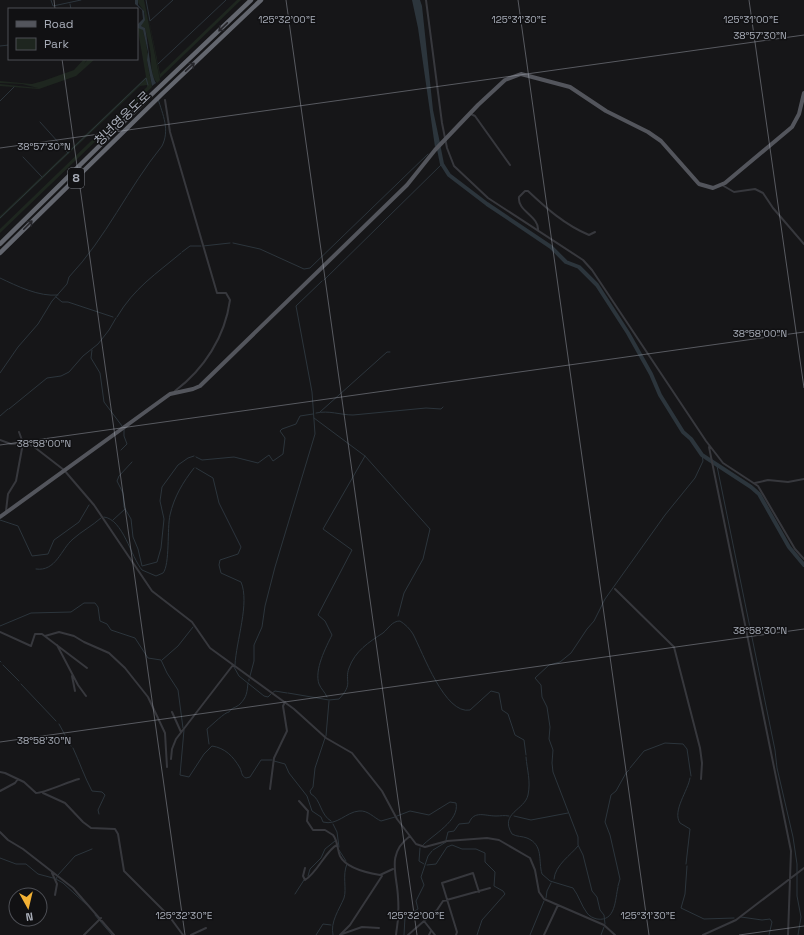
<svg xmlns="http://www.w3.org/2000/svg" width="804" height="935" font-family="'Space Grotesk','Noto Sans KR',sans-serif">
<style>
.green{fill:#1e261f}
.water{fill:#2c353c}
.lines{fill:none;stroke-linecap:round;stroke-linejoin:round}
.stream{stroke:#2c353c;stroke-width:1}
.river{stroke:#2c353c;stroke-width:4}
.street{stroke:#37383d;stroke-width:2}
.primary{stroke:#53555c;stroke-width:4}
.highway{stroke:#63666e;stroke-width:4.5}
.oneway{stroke:#26262a}
.ticks{fill:none;stroke:#a8adb8;stroke-width:1;stroke-opacity:0.45}
.labels{text-anchor:middle;stroke-width:3;stroke-linejoin:round;paint-order:stroke}
.shield{fill:#111113;stroke:#7b7e86;stroke-width:1}
.shield-label{font-size:12px;font-weight:bold;fill:#a8adb8}
.street-label{font-size:13px;fill:#a8adb8;stroke:#111113}
.ticks-label{font-size:10px;text-anchor:middle;fill:#a8adb8;stroke:#111113;stroke-width:3;stroke-linejoin:round;paint-order:stroke}
</style>
<rect width="100%" height="100%" fill="#161618"/>
<path class="green" d="M138,0h6l16,80 -3,3c-6,-8 -6,-18 -6,-27 -1,-9 -4,-19 -6,-28l-4,-2c1,-3 4,-6 4,-9 1,-8 -7,-10 -7,-17z
M145,0l15,74 77,-74h4l-81,78z
M137,25l6,5 3,13 2,13 -1,5 5,26 -152,146v-4l147,-142v-2l-7,1 -140,133v-3l146,-139z
M84,59h3l-3,5 4,-5h7l-19,17 -37,13 -39,-3v-2l38,4 -16,-4 -22,-1v-2l32,3 11,-3 31,-11z"/>
<path class="water" d="M135,0h3v5l6,6 1,9 -4,6 4,2c3,13 5,45 11,55l-4,3 -5,-26 1,-8 -5,-22 -5,-2 -1,-3 6,-6 -1,-9 -7,-6z
M412,0h8l2,6 11,104 7,33 -5,4 -17,-119z"/>
<g class="lines">
<path class="stream" d="M51,0l2,6 28,-6
M146,0l4,21 23,-21
M70,4l1,5
M0,46l9,-1
M158,64l68,-64
M0,101l14,-14
M40,122l28,31
M23,157l19,20
M0,218l146,-140 2,7
M233,243l27,6 44,20 6,-1 118,-114
M203,246l27,-3
M182,252l8,-6h11
M0,278c17,8 39,19 58,17
M324,280l118,-116
M56,297l6,5h6l45,15
M117,317c17,-29 39,-43 64,-64
M92,350l-1,8 9,15 4,29 18,24
M0,373l18,-26 20,-23 14,-23 15,-17 2,-7c37,-39 59,-89 93,-131 8,-16 1,-31 -4,-47
M9,409l38,-31 14,-2 8,-4 14,-16 15,-12 11,-14 7,-12
M320,412l67,-60h3
M316,413c13,-3 24,2 37,2l73,-7 15,1 2,-2
M0,416l8,-7
M314,418l51,38 65,73 -7,30 -19,34 -6,23
M121,450l6,-6 -3,-8v-7
M196,457l6,3 32,-3 24,6 11,-8 4,6 10,-7 2,-16 -5,-7 2,-2 14,-5 4,-8 13,-2
M132,462l-13,14 -2,5 6,12 1,14 7,12 2,18 5,12 4,17 15,-4 4,-14 3,-29 -4,-18 2,-14 16,-22 10,-7 6,-2
M717,466l58,284 2,18 16,69 4,27v32l4,21 -3,18
M196,468l17,10 6,25 22,44 -3,7 -18,6 -1,5 2,8 20,9c9,21 -5,59 -6,83
M104,517c19,2 27,40 38,53l14,6 7,-3c7,-8 4,-45 7,-58 4,-18 13,-33 24,-47
M0,520l18,6 14,30 16,-2 6,-14 25,-18 10,-17
M113,520l12,-11
M36,569c20,3 25,-20 37,-30 9,-8 19,-13 28,-21
M0,626l31,-13 40,-1 13,-9h11l3,4 2,14 7,3 4,6 24,8 13,20 13,2 6,13 11,17 5,38
M162,660l16,-14 15,-19
M0,661l1,1
M3,665l16,16
M234,667l5,9 25,20 4,1 3,-3
M250,676l4,-15v-16l8,-18 3,-21 10,-39 40,-133 -3,-42 -16,-86 26,-25
M249,681v-2
M21,684l35,37
M272,693l3,-2 12,2
M288,693l41,7 10,-1c15,-16 5,-17 10,-31 6,-17 20,-26 34,-35 6,-5 9,-12 17,-12 5,3 10,8 13,13 10,19 32,81 57,76l21,-19 8,2 3,17 6,4 7,21 9,5 2,15
M327,697c-2,-5 -6,-8 -8,-13 -5,-14 7,-37 13,-49l-7,-14 -7,-6 34,-65 -29,-21 42,-73
M59,724l12,22
M184,730l-4,45 9,2 15,-23 8,-8c13,2 21,10 28,22 2,4 1,8 6,10l4,-1 11,-17h11
M326,736l3,-35
M325,738l-10,30 -2,19 -3,4 1,3c10,5 9,21 20,27
M209,744l-2,-15c5,-4 18,-17 22,-17 3,-5 7,-4 11,-8 7,-7 7,-12 8,-21
M73,748c7,15 11,28 19,43l10,1 3,3 -7,15 1,4
M526,757c1,13 5,24 2,38 -3,15 -29,18 -16,39 5,3 10,2 15,4 17,7 11,23 15,36l8,7 23,7c6,8 8,17 14,25 2,3 6,5 10,6 19,3 18,-20 21,-32
M274,761l11,3 4,9 18,23 5,15 9,6 2,5c14,4 23,-10 36,-11 9,-1 15,7 22,10l14,-4
M630,768l14,-17 21,-8 18,1 4,5 4,27
M397,816l13,-5 19,4 21,-13 6,1c4,18 -24,32 -34,43
M514,816l17,4 37,-7
M333,824l4,8 2,15
M446,840l2,-8 6,-1 5,-7 10,-1c5,-13 16,-7 27,-7 5,0 8,-1 13,0
M420,848l-1,13 5,3
M339,850l7,11
M433,850l13,-8
M0,858l16,6h10l12,10 15,4
M686,864l4,-35 -10,-6c-8,-12 8,-32 10,-45
M427,865l9,-1 11,-17 5,-2 10,4h14l9,4v9l10,10 -1,14 9,5 2,3 -23,26 -5,15
M687,866l-2,28 -4,14 23,11 30,-1
M58,875l17,-19 17,-7
M308,876l2,-7 11,-11 4,-9 10,-8
M57,877l-1,2 7,4 24,22
M554,879c1,-14 17,-24 24,-33
M618,886l2,-7 -10,-44 -5,-13 6,-27 5,-4 10,-18 3,-3
M295,894l9,-14
M546,898l1,-7 4,-8
M95,915l4,5
M741,917l21,3 8,-1 2,3 -3,13
M100,921l12,14
M605,924l-1,-9 -4,-5 -3,-13 -5,-6 -9,-36 -5,-10v-8l-25,-65 -1,-9 1,-13 -4,-11 1,-12 -3,-20 -5,-10 -1,-12 -6,-7 14,-13 11,-3 11,-9 16,-24 7,-8 11,-22 60,-84 30,-37 8,-17 -1,-6
M316,935l7,-11 8,1
M333,935c-3,-13 6,-25 11,-37 3,-9 -2,-23 3,-34
M404,935l1,-18 13,-8 -2,-8 8,-16 -3,-8 7,-21 4,-5
M530,935l14,-34
M601,935l3,-8"/>
<path class="river" d="M438,144l4,20 7,11 38,29 64,43 15,15 13,5 18,18 31,48 23,41 9,21 23,37 8,7 11,16 49,32 8,7 30,53 15,18"/>
<path class="street" d="M426,0l16,123 5,25 7,18 34,32 95,62 9,10 114,171 17,22 35,23 37,63 9,10
M165,100l5,32 47,161h9l4,7c-5,37 -26,69 -55,91
M471,114l4,2 35,49
M722,185l12,7 21,-3 8,4 10,15 31,36
M538,230c1,-14 -21,-19 -19,-33l6,-6h3c18,17 37,34 61,44l6,-3
M0,440l11,4 12,-1 10,3 31,24 30,35 58,86 40,31 18,26 84,61 32,29 26,15 30,38 15,28 19,25 9,3 22,-6 40,-3 12,2 31,18 5,12 4,22 5,7 60,26 11,10
M709,447l82,404 -3,84
M755,483l13,-3 20,2 16,-3
M6,511l2,-17 8,-13 7,-38 -4,-11
M615,589l59,58 26,101 2,15 -1,16
M0,632l31,14 4,-12h7l45,34
M45,636l14,-4 15,4 10,6 25,11 16,15 23,29 17,36 2,34
M57,645l21,40 8,11
M72,676l3,15
M172,712l9,20
M171,759l1,-10 4,-10 57,-74
M0,772l5,1 19,9 12,11c9,0 31,-11 43,-14
M270,789l4,-31 13,-27 -4,-25 2,-4
M0,791l15,-8 3,-4
M43,793l22,10 18,19 8,6 24,1 3,5 6,37 45,45 14,19
M299,801l9,10 -1,10 6,9h12l8,5c5,6 4,14 7,21 6,12 28,17 40,19l13,-6
M0,832l8,8 15,9 50,39 41,47
M305,868l-2,8 2,4c12,-7 22,-31 32,-35
M52,873l5,11 -2,11
M424,921l13,-11 6,-9 47,-13
M342,934l20,-7 17,1
M84,935l17,-17
M191,935l15,-7
M340,935l10,-10 32,-49
M396,935c2,-12 3,-25 2,-38 -1,-23 -12,-43 12,-61
M408,935l16,-14 11,14
M429,935l2,-4
M456,935l1,-3 -15,-49 31,-10 6,19
M544,935l14,-30
M703,935l33,-15 68,-52"/>
<path class="primary" d="M0,517l170,-123 23,-5 7,-3 207,-201 28,-35 43,-45 27,-25 16,-6 49,13 36,24 42,21 13,9 38,43 14,4 12,-5 67,-56 7,-13 5,-21"/>
<path class="highway" d="M0,244l151,-149 100,-95
M0,253l162,-159 99,-94"/>
</g>
<defs><path id="oneway-shaft" d="M-6 0H5M1.5-3L5.5 0L1.5 3" fill="none" stroke-width="1.6" stroke-linecap="round" stroke-linejoin="round"/></defs>
<g class="oneway">
<use href="#oneway-shaft" transform="translate(223 27) rotate(136)"/>
<use href="#oneway-shaft" transform="translate(190 67) rotate(-43)"/>
<use href="#oneway-shaft" transform="translate(28 225) rotate(-45)"/>
</g>
<path class="ticks" d="M54,0l1,9M286,0l131,935M518,0l131,935M749,0l55,388M62,59l123,876M0,148l804,-113M0,445l804,-113M0,742l804,-113M739,935l65,-9"/>
<g class="labels">
<rect class="shield" x="68" y="168" width="16" height="20" rx="3"/>
<g class="shield-label">
<text x="76" y="182">8</text>
</g>
<g class="street-label">
<text transform="translate(122 118) rotate(-44)" y="5">청년영웅도로</text>
</g>
</g>
<g class="ticks-label">
<text x="287" y="23">125°32'00"E</text>
<text x="519" y="23">125°31'30"E</text>
<text x="751" y="23">125°31'00"E</text>
<text x="760" y="39">38°57'30"N</text>
<text x="44" y="150">38°57'30"N</text>
<text x="760" y="337">38°58'00"N</text>
<text x="44" y="447">38°58'00"N</text>
<text x="760" y="634">38°58'30"N</text>
<text x="44" y="744">38°58'30"N</text>
<text x="184" y="919">125°32'30"E</text>
<text x="416" y="919">125°32'00"E</text>
<text x="648" y="919">125°31'30"E</text>
</g>
<rect x="8" y="8" width="130" height="52" fill="#111113" stroke="#4d4f55"/>
<rect x="16" y="21" width="20" height="6" fill="#53555c" stroke="#4d4f55"/>
<text x="44" y="28" font-size="12" fill="#a8adb8">Road</text>
<rect x="16" y="38" width="20" height="12" fill="#1e261f" stroke="#4d4f55"/>
<text x="44" y="48" font-size="12" fill="#a8adb8">Park</text>
<g transform="translate(28 907) rotate(172)"><circle r="19" fill="#111113" stroke="#4d4f55"/>
<path d="M0-3L7 15L0 10L-7 15Z" fill="#f2b134"/>
<text y="-6" font-size="11" font-weight="bold" text-anchor="middle" fill="#a8adb8">N</text>
</g>
</svg>
